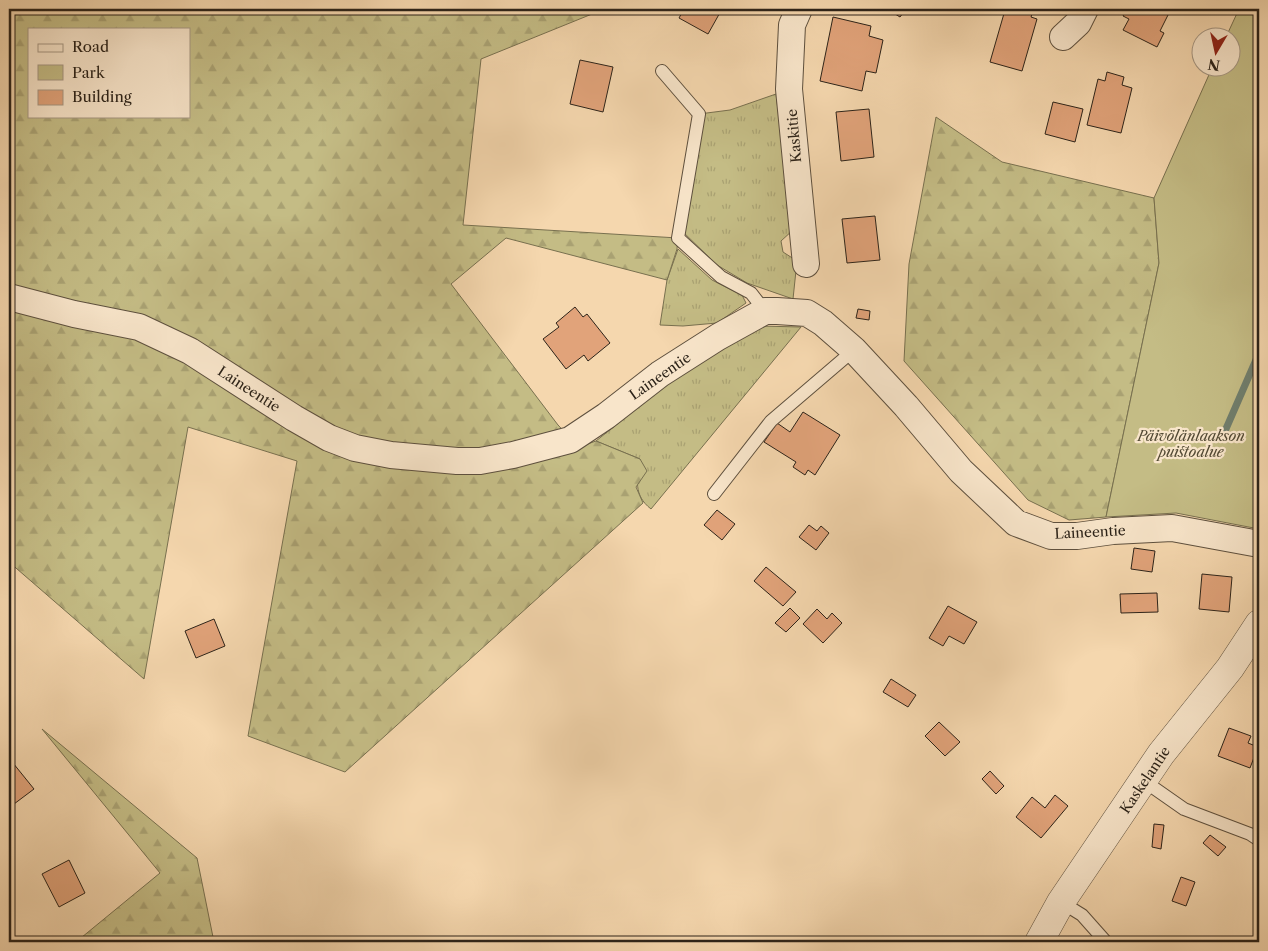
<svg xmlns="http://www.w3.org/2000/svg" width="1268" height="951" font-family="'Libre Caslon Text',serif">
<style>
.grass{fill:url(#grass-tufts);stroke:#78704f}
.forest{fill:url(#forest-firs);stroke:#78704f;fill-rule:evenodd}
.park{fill:#c4bc85;stroke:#78704f}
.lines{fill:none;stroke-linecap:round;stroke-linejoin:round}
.stream{stroke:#707e6d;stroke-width:7}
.building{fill:#e1a37a;stroke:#2c2319}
.service-casing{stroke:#5e503e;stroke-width:14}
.minor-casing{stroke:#5e503e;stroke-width:28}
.tertiary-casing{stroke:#5e503e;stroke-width:29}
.service{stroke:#f8e5ca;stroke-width:12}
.minor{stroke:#f8e5ca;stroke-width:26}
.tertiary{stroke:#f8e5ca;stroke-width:28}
.labels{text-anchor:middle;stroke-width:4.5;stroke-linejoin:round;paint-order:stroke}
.street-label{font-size:14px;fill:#2c2319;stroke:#f8e5ca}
.park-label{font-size:14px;font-style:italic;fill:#524934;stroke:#f8e5ca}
</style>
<defs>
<pattern id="grass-tufts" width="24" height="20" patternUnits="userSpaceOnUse" patternTransform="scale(1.25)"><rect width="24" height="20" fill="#c4bc85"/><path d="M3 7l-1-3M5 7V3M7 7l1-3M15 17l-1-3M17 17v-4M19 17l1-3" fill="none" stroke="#a9a172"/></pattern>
<pattern id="forest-firs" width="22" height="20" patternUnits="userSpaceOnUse" patternTransform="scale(1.25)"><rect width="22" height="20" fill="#c4bc85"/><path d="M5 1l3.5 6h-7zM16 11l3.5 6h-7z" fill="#a9a172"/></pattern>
</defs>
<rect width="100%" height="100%" fill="#f5d7ae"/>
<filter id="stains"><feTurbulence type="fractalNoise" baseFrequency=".004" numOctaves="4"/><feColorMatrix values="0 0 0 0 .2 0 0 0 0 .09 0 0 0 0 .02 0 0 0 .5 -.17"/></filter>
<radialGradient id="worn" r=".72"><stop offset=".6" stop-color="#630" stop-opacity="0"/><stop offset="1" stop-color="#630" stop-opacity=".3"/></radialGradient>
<path class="grass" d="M776,94l17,136 -12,11 2,11 14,9 -4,38 -46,-16 -30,-18 -37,-36 19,-115 31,-4z
M678,249l34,31 30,15 4,8 -29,20 -34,3 -23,-1 7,-45z
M759,326l42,1 -150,182c-18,-14 -14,-30 -11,-50l-44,-18 117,-94z"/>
<path class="forest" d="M9,9h586l-3,5 -111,45 -18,166 215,13 -1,11 -10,31 -161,-42 -55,46 107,141 21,22 17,-6 44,18 7,12 -11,16 7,16 -298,269 -97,-36 49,-275 -109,-34 -44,252 -135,-117zM29,29h160v87h-160z
M936,117l66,45 152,36 5,65 -53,254 -37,3 -41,-20 -124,-139 5,-97z
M42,729l155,129 17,84h-138l84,-69z"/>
<path class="park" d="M1239,9h20v520l-83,-16 -70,4 53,-254 -5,-65 58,-130h18v-30l-4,-1z"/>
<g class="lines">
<path class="stream" d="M1222,438l37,-85"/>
</g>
<path class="building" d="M684,9h38l-14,25 -29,-16z
M887,9h19l-6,8z
M1010,9h24l-3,8 6,2 -15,52 -32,-9 15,-52 4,1z
M1127,9h44l-11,22 4,2 -7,14 -34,-17 6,-11 -6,-3z
M833,17l38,9 -2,10 14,4 -7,33 -10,-2 -4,20 -42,-10z
M580,60l33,7 -10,45 -33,-8z
M1107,72l17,5 -2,8 10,3 -11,45 -34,-8 11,-46 7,2z
M1053,102l30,7 -8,33 -30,-8z
M869,109l5,48 -33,4 -5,-49z
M875,216l5,44 -33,3 -5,-44z
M575,307l8,10 4,-3 23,29 -22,18 -4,-6 -18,14 -23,-30 16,-12 -3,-4z
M858,309l12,2 -1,9 -13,-2z
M803,412l37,23 -25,40 -7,-5 -3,5 -12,-8 3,-5 -32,-20 13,-19 13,9z
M717,510l18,14 -13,16 -18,-15z
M809,525l8,6 4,-5 8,7 -13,17 -17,-13z
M1134,548l21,3 -3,21 -21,-3z
M766,567l30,25 -13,14 -29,-25z
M1202,574l30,3 -3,35 -30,-3z
M1157,593l1,19 -37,1 -1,-19z
M948,606l29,16 -13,22 -15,-8 -6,10 -14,-8z
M790,608l10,10 -14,14 -11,-9z
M817,609l10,10 5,-6 10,10 -19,20 -20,-19z
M214,619l11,27 -29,12 -11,-27z
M891,679l25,16 -8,12 -25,-15z
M939,722l21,20 -15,14 -20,-20z
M1229,728l22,8 -3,7 10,4 -8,21 -32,-12z
M13,763l21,26 -20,15 -5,-7v-31z
M990,771l14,15 -8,8 -14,-15z
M1055,795l13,11 -27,32 -25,-21 16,-20 13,11z
M1154,824l10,1 -3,24 -9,-2z
M1210,835l16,12 -8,9 -15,-13z
M69,860l16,33 -26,14 -17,-33z
M1181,877l14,5 -9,24 -14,-5z"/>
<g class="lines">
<defs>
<path id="service" d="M662,71l37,43 -21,124 43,39 30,16 14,18
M714,494l57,-73 83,-71
M1144,781l40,28 66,25 9,6
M1061,902l21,13 24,27"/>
<path id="minor" d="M799,9l-7,16 -3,64 17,175
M1063,37l15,-14 7,-14
M9,297l65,17 65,13 51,24 104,67 35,20 26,10 36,7 66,6h23l33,-6 57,-15 36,-24 54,-42 58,-37 47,-26h12l30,2 16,10 31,27 52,56 55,65 55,52 35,13h26l36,-5 59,-3 87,16"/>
<path id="tertiary" d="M1039,942l22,-40 100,-148 69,-86 29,-44"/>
</defs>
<use href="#service" class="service-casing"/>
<use href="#minor" class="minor-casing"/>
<use href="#tertiary" class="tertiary-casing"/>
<use href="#service" class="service"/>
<use href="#minor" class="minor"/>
<use href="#tertiary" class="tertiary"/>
</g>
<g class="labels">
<g class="street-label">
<text transform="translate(794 136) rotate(-95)" y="5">Kaskitie</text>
<text transform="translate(660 376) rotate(-35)" y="5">Laineentie</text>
<text transform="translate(249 389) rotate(33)" y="5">Laineentie</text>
<text transform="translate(1090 532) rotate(-3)" y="5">Laineentie</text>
<text transform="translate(1145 780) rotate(-56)" y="5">Kaskelantie</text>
</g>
<g class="park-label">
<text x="1191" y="441">Päivölänlaakson<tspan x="1191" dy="16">puistoalue</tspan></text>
</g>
</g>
<rect width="1268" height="951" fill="none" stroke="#f5d7ae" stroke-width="30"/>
<rect x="10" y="10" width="1248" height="931" fill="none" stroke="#2c2319" stroke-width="2.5"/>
<rect x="15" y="15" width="1238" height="921" fill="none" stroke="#2c2319"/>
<rect x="28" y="28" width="162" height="90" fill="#f8e5ca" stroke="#a69783"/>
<rect x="38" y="44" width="25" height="8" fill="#f8e5ca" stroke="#a69783"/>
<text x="72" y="52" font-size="15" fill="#2c2319">Road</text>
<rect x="38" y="65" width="25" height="15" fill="#c4bc85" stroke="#a69783"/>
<text x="72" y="78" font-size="15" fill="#2c2319">Park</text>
<rect x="38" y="90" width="25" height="15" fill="#e1a37a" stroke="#a69783"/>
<text x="72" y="102" font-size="15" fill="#2c2319">Building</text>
<g transform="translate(1216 52) rotate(189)"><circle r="24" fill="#f8e5ca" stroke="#a69783"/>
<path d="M0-4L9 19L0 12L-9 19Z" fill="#8f2418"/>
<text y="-8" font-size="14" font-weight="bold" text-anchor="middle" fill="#2c2319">N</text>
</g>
<rect width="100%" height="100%" filter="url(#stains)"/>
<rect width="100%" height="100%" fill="url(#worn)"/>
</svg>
